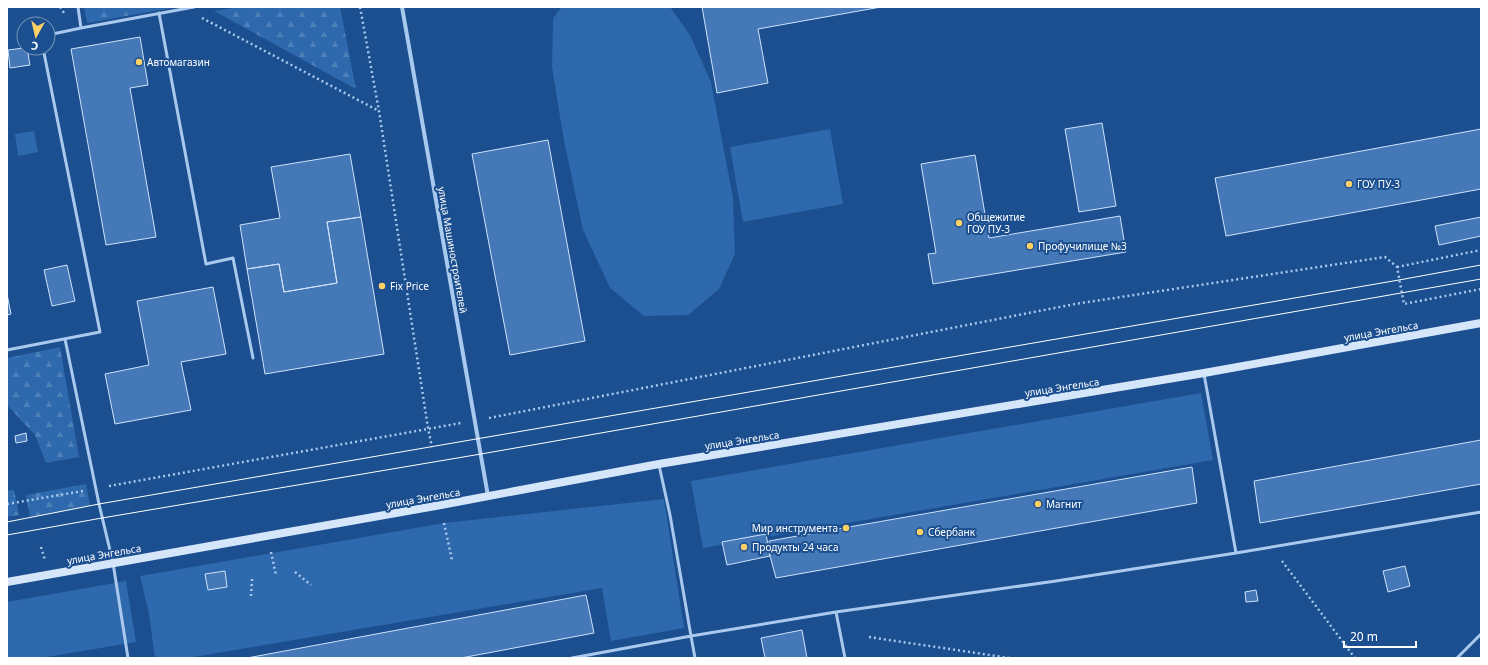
<svg xmlns="http://www.w3.org/2000/svg" width="1488" height="665" font-family="'Noto Sans',sans-serif">
<style>
.forest{fill:url(#forest-firs)}
.park{fill:#2e69ad}
.building{fill:#4478b7;stroke:#cfe3fa}
.lines{fill:none;stroke-linecap:round;stroke-linejoin:round}
.path{stroke:#a9c9ee;stroke-width:2.5;stroke-dasharray:2 3;stroke-linecap:butt}
.service{stroke:#a9c9ee;stroke-width:3}
.minor{stroke:#a9c9ee;stroke-width:4}
.secondary{stroke:#d6e6fa;stroke-width:8}
.tram{stroke:#fff;stroke-width:1}
.poi-dot{fill:#ffd166;stroke:#1b4f8f;stroke-width:1.5}
.labels{text-anchor:middle;stroke-width:4;stroke-linejoin:round;paint-order:stroke}
.poi-label{font-size:10px;fill:#fff;stroke:#1b4f8f;text-anchor:start}
.street-label{font-size:10px;fill:#fff;stroke:#1b4f8f}
</style>
<defs>
<pattern id="forest-firs" width="22" height="20" patternUnits="userSpaceOnUse"><rect width="22" height="20" fill="#2e69ad"/><path d="M5 1l3.5 6h-7zM16 11l3.5 6h-7z" fill="#4d80b9"/></pattern>
</defs>
<rect width="100%" height="100%" fill="#1b4f8f"/>
<path class="forest" d="M84,7h93l-90,16z
M240,7h100l16,82 -142,-78z
M60,347l19,110 -33,6 -11,-28 -28,-30v-47z
M86,484l4,22 -60,11 -4,-22z
M14,490l5,25 -12,2v-26z"/>
<path class="park" d="M562,7h108l20,28 21,47 22,116 2,56 -16,35 -31,26 -44,1 -34,-28 -27,-58 -19,-89 -12,-74 1,-49z
M830,129l13,75 -100,18 -13,-75z
M34,131l4,21 -20,4 -3,-22z
M1201,393l12,67 -510,88 -12,-67z
M664,499l20,129 -73,13 -9,-53 -414,70h-33l-6,-44 -9,-38 304,-53z
M126,581l10,61 -95,16h-34v-56z"/>
<path class="building" d="M702,7h179l-123,22 10,54 -51,10z
M140,37l8,48 -18,3 26,149 -50,8 -35,-196z
M24,48h3l3,17 -20,3 -2,-18z
M1102,123l14,83 -37,6 -14,-83z
M1481,129v60l-255,47 -11,-58z
M548,140l37,201 -75,14 -38,-201z
M350,154l11,63 -34,5 10,61 -53,9 -5,-28 -32,5 -7,-44 40,-7 -9,-51z
M975,155l14,83 131,-22 6,36 -193,32 -5,-30 8,-1 -15,-89z
M361,217l23,137 -119,20 -18,-105 32,-5 5,28 53,-9 -10,-61z
M1481,217v19l-42,9 -4,-19z
M67,265l8,36 -23,5 -8,-36z
M213,287l13,67 -45,8 10,48 -76,14 -10,-50 44,-9 -12,-64z
M7,294l4,20 -4,1z
M26,433l1,8 -11,2 -1,-7z
M1481,440v44l-221,39 -6,-42z
M1192,467l5,36 -421,75 -6,-22 -1,-15z
M766,534l4,22 -43,9 -5,-23z
M1405,566l5,20 -22,6 -5,-21z
M225,571l2,16 -19,3 -3,-16z
M1256,590l2,11 -12,1 -1,-10z
M586,595l8,38 -133,25h-214z
M802,630l5,28h-42l-4,-20z"/>
<g class="lines">
<path class="path" d="M60,7l4,6
M360,7l19,104 49,317 4,19
M202,18l177,93
M1397,267l84,-17
M489,418l586,-114 310,-47 12,10 7,37 77,-15
M109,486l352,-63
M7,504l76,-13
M444,523l8,37
M41,547l4,13
M271,552l5,23
M1282,561l73,97
M295,572l16,13
M251,596l1,-17
M869,637l141,21"/>
<path class="service" d="M159,13l47,251 27,-6 20,100
M81,28l113,-21
M48,35l33,-7 -3,-21
M65,339l34,165 14,59 15,95
M7,350l93,-18 -57,-284
M1204,374l32,179 245,-41
M659,465l11,50 21,121 145,-24 9,46
M836,612l220,-31 180,-28
M572,658l119,-22 4,22
M1457,658l24,-24"/>
<path class="minor" d="M402,7l86,489"/>
<path class="secondary" d="M7,582l434,-77 218,-41 545,-91 277,-50"/>
<path class="tram" d="M7,522l92,-18 1300,-224 82,-15
M7,535l95,-17 379,-64 1000,-175"/>
</g>
<g class="poi-dot">
<circle cx="139" cy="62" r="4"/>
<circle cx="1349" cy="184" r="4"/>
<circle cx="959" cy="223" r="4"/>
<circle cx="1030" cy="246" r="4"/>
<circle cx="382" cy="286" r="4"/>
<circle cx="1038" cy="504" r="4"/>
<circle cx="846" cy="528" r="4"/>
<circle cx="920" cy="532" r="4"/>
<circle cx="744" cy="547" r="4"/>
</g>
<g class="labels">
<g class="poi-label">
<text x="147" y="66">Автомагазин</text>
<text x="1357" y="188">ГОУ ПУ-3</text>
<text x="967" y="221">Общежитие<tspan x="967" dy="12">ГОУ ПУ-3</tspan></text>
<text x="1038" y="250">Профучилище №3</text>
<text x="390" y="290">Fix Price</text>
<text x="1046" y="508">Магнит</text>
<text x="838" y="532" text-anchor="end">Мир инструмента</text>
<text x="928" y="536">Сбербанк</text>
<text x="752" y="551">Продукты 24 часа</text>
</g>
<g class="street-label">
<text transform="translate(453 250) rotate(80)" y="4">улица Машиностроителей</text>
<text transform="translate(1381 331) rotate(-10)" y="4">улица Энгельса</text>
<text transform="translate(1062 387) rotate(-9)" y="4">улица Энгельса</text>
<text transform="translate(742 440) rotate(-9)" y="4">улица Энгельса</text>
<text transform="translate(423 498) rotate(-10)" y="4">улица Энгельса</text>
<text transform="translate(104 554) rotate(-10)" y="4">улица Энгельса</text>
</g>
</g>
<rect width="1488" height="665" fill="none" stroke="#ffffff" stroke-width="16"/>
<g transform="translate(36 36) rotate(188)"><circle r="19" fill="#1b4f8f" stroke="#7695bc"/>
<path d="M0-3L7 15L0 10L-7 15Z" fill="#ffd166"/>
<text y="-6" font-size="11" font-weight="bold" text-anchor="middle" fill="#ffffff">С</text>
</g>
<path d="M1344 641v6h72v-6" fill="none" stroke="#ffffff" stroke-width="2"/>
<text x="1350" y="641" font-size="12" fill="#ffffff" stroke="#1b4f8f" stroke-width="3" paint-order="stroke">20 m</text>
</svg>
